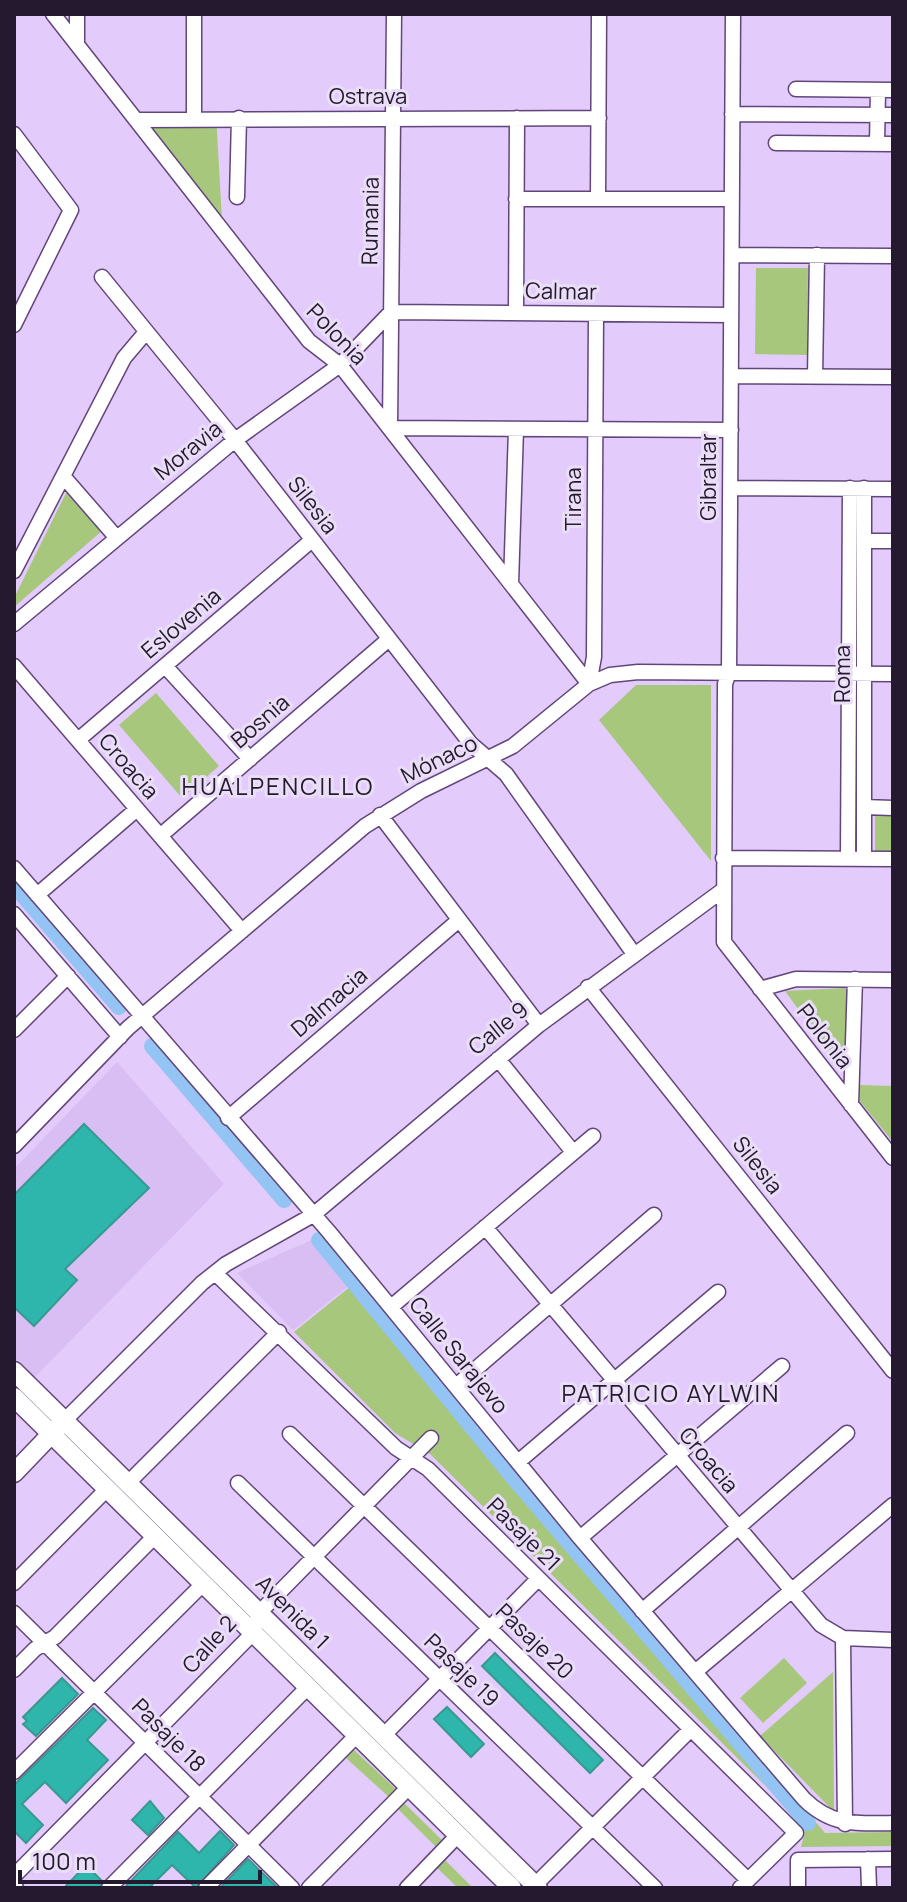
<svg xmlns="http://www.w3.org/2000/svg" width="907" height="1902" font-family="Manrope,sans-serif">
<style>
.built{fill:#d9bef4}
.green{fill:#a7c77c}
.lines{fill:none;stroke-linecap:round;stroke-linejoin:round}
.canal{stroke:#93c4f3;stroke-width:16}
.building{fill:#2fb6ac;stroke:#399991;stroke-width:2}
.minor-casing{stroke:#62467b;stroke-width:17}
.tertiary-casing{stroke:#62467b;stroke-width:21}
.minor{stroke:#fff;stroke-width:14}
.tertiary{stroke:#fff;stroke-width:18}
.labels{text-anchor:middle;stroke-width:6;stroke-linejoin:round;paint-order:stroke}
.street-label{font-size:22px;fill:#251930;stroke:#eadef7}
.neighbourhood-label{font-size:24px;letter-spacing:2px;fill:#251930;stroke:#eadef7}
</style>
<rect width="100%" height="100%" fill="#e3cbfc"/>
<path class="built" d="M117,1062l107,122 -192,196 -18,-16v-195z
M316,1238l36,45 -59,47 -56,-57z"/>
<path class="green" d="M140,114h76l6,106z
M756,268h52l-1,87 -52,-1z
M68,489l35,41 -89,77v-9z
M636,685h75v176l-112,-141z
M156,693l63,73 -37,32 -63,-73z
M875,815h18v37h-18z
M846,988l5,94 -66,-91z
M860,1085l33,1v56l-34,-42z
M356,1282l469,551 68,-1v14l-92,1 4,-15 -11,-18 -364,-360 -35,-21 -101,-101z
M784,1658l23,25 -44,40 -23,-25z
M833,1672l1,140 -74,-76z
M354,1750l43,40 -7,8 -44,-40z
M403,1802l43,42 -7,6 -42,-42z
M442,1857l31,31h-15l-24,-23z"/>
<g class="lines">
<path class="canal" d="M14,885l105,122
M152,1046l132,154
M319,1240l193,236 296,347"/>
</g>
<path class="building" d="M84,1124l65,64 -84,81 12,11 -43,46 -20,-19v-112z
M495,1653l108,107 -13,13 -108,-107z
M62,1678l16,16 -42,42 -13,-12 4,-3 -4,-4z
M447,1707l37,37 -13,13 -37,-38z
M93,1708l13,12 -19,20 21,20 -42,43 -21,-21 -23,22 21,21 -17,18 -12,-12v-46z
M150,1801l14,17 -16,17 -16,-15z
M220,1831l14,14 -38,43 -24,-23 -23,23h-25l54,-56 21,21z
M248,1859l30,29h-58z
M86,1865l16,16 -3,7h-35z"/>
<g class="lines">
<defs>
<path id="minor" d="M53,14l256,327 31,24 249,319
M394,14l-4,414 341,2
M733,14l-4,658 -4,12 -1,258 169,216
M77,44v-30
M796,89l97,1
M732,114l161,1
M194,118v-104
M137,120l462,-2
M14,134l57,76 -57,115
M776,143l117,1
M877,144l1,-54
M237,197l2,-79
M516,199h216
M598,199l1,-185
M732,255l161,1
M102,277l133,163 236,304 35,30 128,180
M516,313l1,-195
M731,376l162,1
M815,377l2,-122
M63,476l53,61
M730,488l163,1
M864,541h29
M14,571l110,-213 22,-26
M511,584l5,-155
M14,624l221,-184 105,-75 51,-53 340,3
M14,666l228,265
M165,666l85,93
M589,684l5,-27 2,-343
M78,740l234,-200
M864,807l29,1
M380,815l159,210
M160,836l229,-197
M723,858l170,1
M848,859l2,-371
M864,859v-371
M14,868l315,364 251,306 224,261c27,27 53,25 89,24
M37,895l100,-86
M14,914l106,123
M588,987l305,384
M760,989l36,-10 97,1
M14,1030l54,-54
M498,1059l75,93
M851,1105l4,-126
M228,1118l231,-198
M14,1146l114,-118 237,-202 56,-35 92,-45 76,-62 21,-9 28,-3 255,2
M485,1227l336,398 22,13 50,2
M215,1273l181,175 32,21 368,364 -56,55
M391,1307l202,-171
M456,1386l198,-171
M64,1421l138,-138 24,-19 87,-49 226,-190 184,-135
M290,1434l458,446
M518,1462l200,-170
M128,1483l151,-151
M238,1483l417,405
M580,1538l202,-172
M14,1583l93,-94
M642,1611l205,-178
M14,1613l278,275
M843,1638l2,186
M14,1670l21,-21 20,-12 100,-101
M695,1672l198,-167
M383,1736l155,-157
M14,1772l189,-188
M868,1859l1,29
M798,1860l95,-1
M798,1860v28
M14,1876l239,-243 6,-20 172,-175
M535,1885l156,-156
M14,1886l2,2
M109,1888l199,-201
M206,1888l151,-153
M309,1888l100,-101
M407,1888l51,-53"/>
<path id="tertiary" d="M14,1371l524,517
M14,1397l498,491
M14,1473l45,-47"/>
</defs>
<use href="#minor" class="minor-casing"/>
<use href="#tertiary" class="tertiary-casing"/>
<use href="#minor" class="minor"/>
<use href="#tertiary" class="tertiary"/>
</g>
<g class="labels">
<g class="street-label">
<text x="368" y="104">Ostrava</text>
<text transform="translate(370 221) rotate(-89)" y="8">Rumania</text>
<text transform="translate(561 291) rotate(1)" y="8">Calmar</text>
<text transform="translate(337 334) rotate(46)" y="8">Polonia</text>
<text transform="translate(188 450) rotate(-39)" y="8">Moravia</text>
<text transform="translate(708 477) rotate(-90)" y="8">Gibraltar</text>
<text transform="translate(573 499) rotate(-90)" y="8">Tirana</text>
<text transform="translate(313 505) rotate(52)" y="8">Silesia</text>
<text transform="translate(181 623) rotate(-40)" y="8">Eslovenia</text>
<text transform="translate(842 674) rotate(-90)" y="8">Roma</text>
<text transform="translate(260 721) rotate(-41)" y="8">Bosnia</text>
<text transform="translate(439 759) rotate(-26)" y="8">Mónaco</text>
<text transform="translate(129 766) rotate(49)" y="8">Croacia</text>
<text transform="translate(329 1002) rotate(-41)" y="8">Dalmacia</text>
<text transform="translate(498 1028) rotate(-39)" y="8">Calle 9</text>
<text transform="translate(825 1036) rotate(52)" y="8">Polonia</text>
<text transform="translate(758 1165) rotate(52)" y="8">Silesia</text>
<text transform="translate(459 1355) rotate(51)" y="8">Calle Sarajevo</text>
<text transform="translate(709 1460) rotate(50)" y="8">Croacia</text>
<text transform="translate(524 1534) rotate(45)" y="8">Pasaje 21</text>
<text transform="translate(293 1612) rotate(45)" y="8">Avenida 1</text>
<text transform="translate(535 1641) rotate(44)" y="8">Pasaje 20</text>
<text transform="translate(209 1644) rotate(-48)" y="8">Calle 2</text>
<text transform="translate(462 1670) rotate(44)" y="8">Pasaje 19</text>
<text transform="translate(169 1735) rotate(45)" y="8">Pasaje 18</text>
</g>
<g class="neighbourhood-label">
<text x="278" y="795">HUALPENCILLO</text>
<text x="671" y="1402">PATRICIO AYLWIN</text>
</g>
</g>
<rect width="907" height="1902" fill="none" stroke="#251930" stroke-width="32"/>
<path d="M20 1870v12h240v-12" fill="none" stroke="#251930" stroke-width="4"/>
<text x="32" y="1870" font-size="24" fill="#251930" stroke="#eadef7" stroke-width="6" paint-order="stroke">100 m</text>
</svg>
